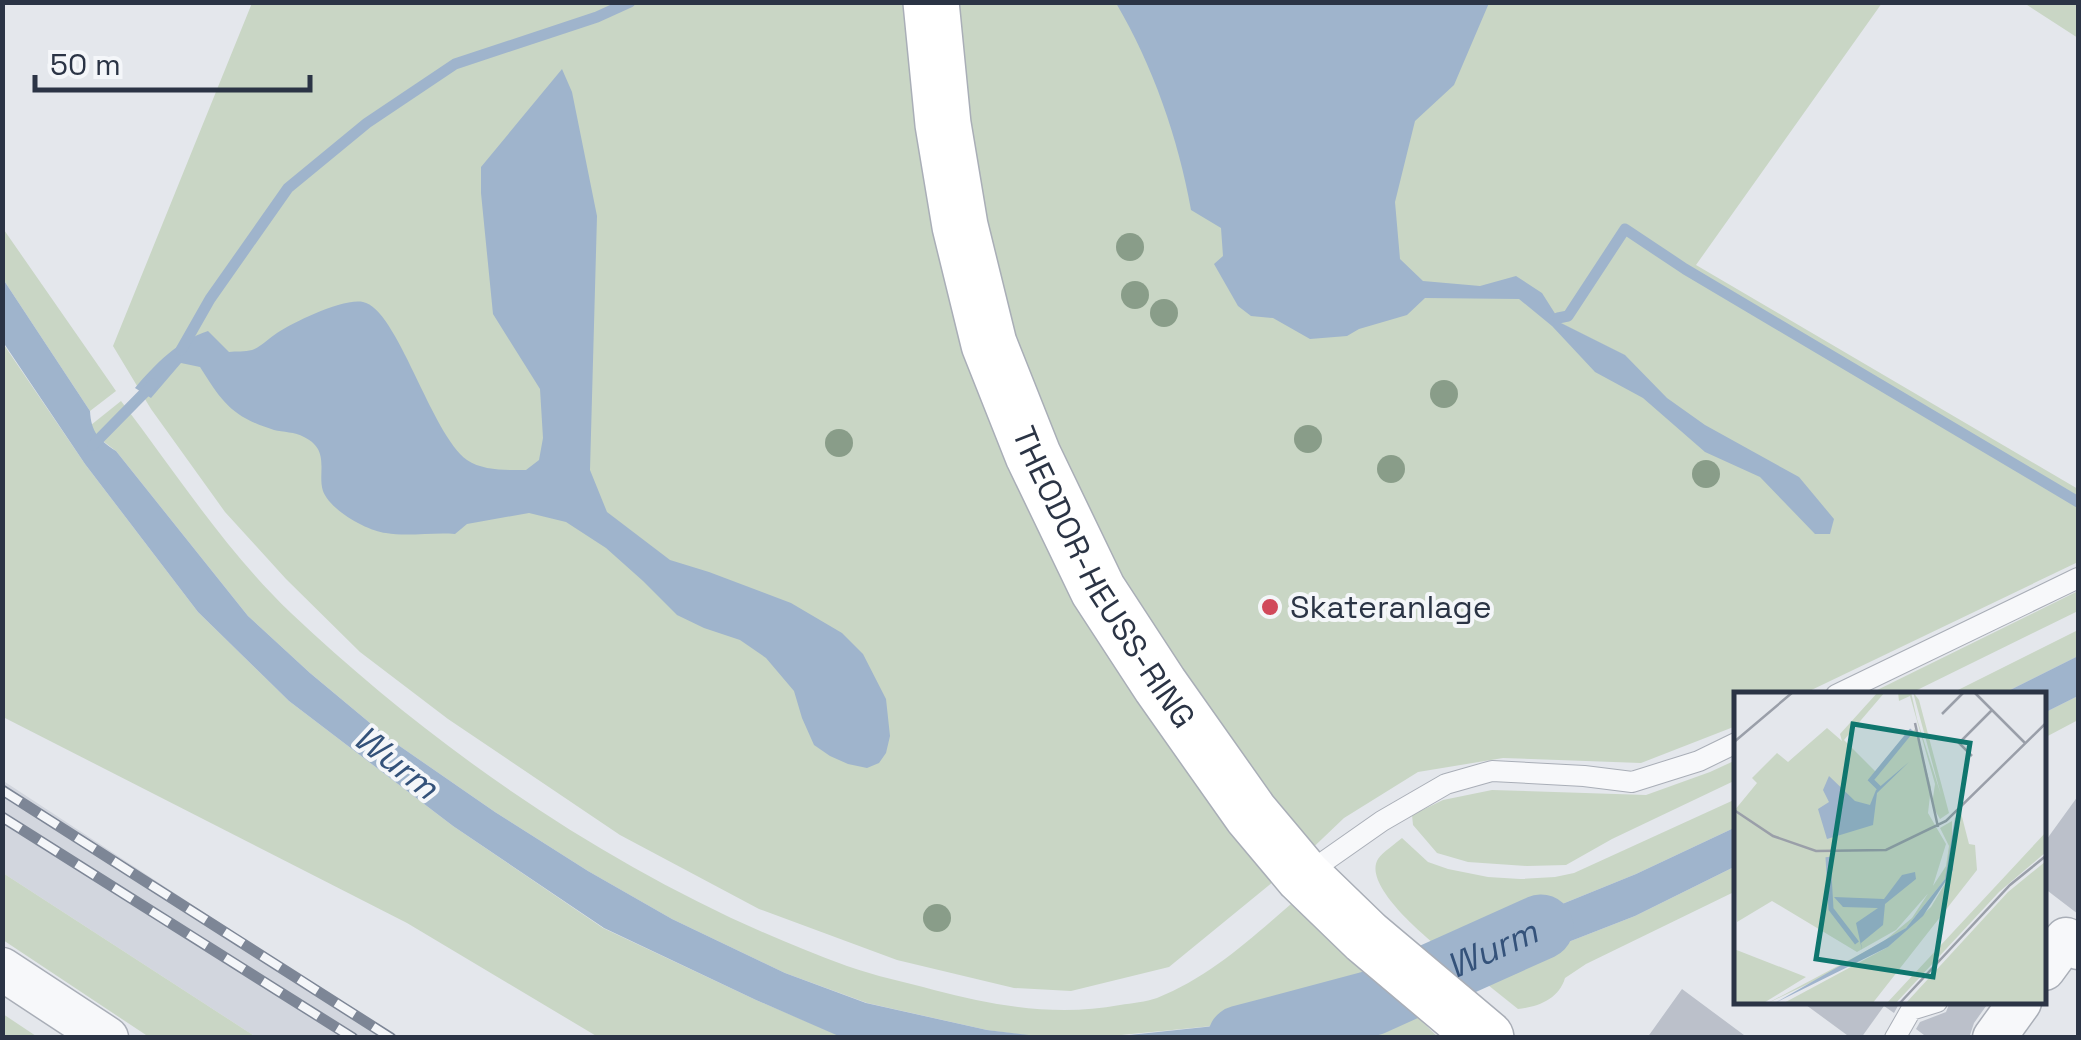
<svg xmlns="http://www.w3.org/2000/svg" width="2081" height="1040" font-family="'Space Grotesk',sans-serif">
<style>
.built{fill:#d2d6de}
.green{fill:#c9d6c5}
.water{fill:#9fb4cc}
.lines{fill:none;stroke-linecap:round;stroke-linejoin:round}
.stream{stroke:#9fb4cc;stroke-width:11}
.river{stroke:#9fb4cc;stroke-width:65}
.building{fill:#bbc0ca}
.lane-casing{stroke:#a9aeb7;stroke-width:22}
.street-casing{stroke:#a9aeb7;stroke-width:45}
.secondary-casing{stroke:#a9aeb7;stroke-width:58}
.lane{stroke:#f7f8fa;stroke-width:20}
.street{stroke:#f7f8fa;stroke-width:42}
.secondary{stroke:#fff;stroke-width:55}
.rail-casing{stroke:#7d8696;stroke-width:11}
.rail{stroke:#f4f6f9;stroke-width:8;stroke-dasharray:22;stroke-linecap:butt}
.tree{fill:#899d89}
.poi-dot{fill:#d1495b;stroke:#f4f6f9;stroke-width:4}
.labels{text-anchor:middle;stroke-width:8;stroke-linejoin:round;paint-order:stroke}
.street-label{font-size:32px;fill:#2b3445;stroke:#f4f6f9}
.poi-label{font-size:32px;fill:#2b3445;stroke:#f4f6f9;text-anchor:start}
.water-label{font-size:35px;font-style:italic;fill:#34527a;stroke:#f4f6f9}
.inset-river{fill:none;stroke:#9fb4cc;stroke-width:5}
.inset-road{fill:none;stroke:#9a9fa9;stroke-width:2.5}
.view{fill:#0f766e;fill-opacity:0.15;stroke:#0f766e;stroke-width:5}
.inset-edge{fill:none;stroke:#2b3445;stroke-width:5}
</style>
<rect width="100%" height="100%" fill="#e4e7ec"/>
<path class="built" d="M2,780l392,257h-138l-253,-164z"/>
<path class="green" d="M252,3h1630l-186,262 382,224v73l-277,133h-65v31l-95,37 -138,-5 -85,14 -74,46 -43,41 -132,108 -98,24 -57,-3 -117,-28 -138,-51 -139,-74 -172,-116 -88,-67 -74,-73 -61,-67 -74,-103 -38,-63z
M2024,3h54v35z
M2,227l114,164 -26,20 -87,-132z
M2,342l83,122 113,148 91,89 164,125 150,102 153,72 87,37h-245l-191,-114 -404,-206z
M121,401c55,72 104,149 170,212 159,150 349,278 556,353 28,10 58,16 87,24 62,16 123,27 186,15 12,-2 26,-3 37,-7 54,-21 98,-63 141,-100l83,86 -66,21 -72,18 -142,14 -55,1 -59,-8 -120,-27 -82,-30 -113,-54 -84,-48 -93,-59 -107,-74 -78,-65 -62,-57 -132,-165 -21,-16 -4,-10z
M2078,591v20l-171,84h-40z
M2078,630v26l-78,39h-52z
M2078,696v24l-34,18v-25z
M1736,760v20l-124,59 -46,26 -39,1 -59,-4 -31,-9 -24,-28 -1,-10 31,-15 49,-10 154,5 64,-23z
M1736,799v28l-100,47 -192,78c-18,-15 -82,-67 -66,-93 5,-7 17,-15 24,-21l26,24 20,7 40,8 32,2 35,-2 19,-4z
M1736,866v25l-150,73 -21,14c-6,21 -27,29 -47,31l-40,-32 157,-61z
M3,873l253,164h-107l-146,-97z
M1413,1013l25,24 -96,1z
M3,1014l33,22 3,1h-36z"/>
<path class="water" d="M1116,3h373l-35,82 -39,36 -20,81 5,57 23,22 57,5 36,-10 26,17 19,30 64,32 42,43 38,27 94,52 35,42 -4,15h-15l-55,-57 -55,-25 -62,-54 -48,-26 -43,-46 -33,-27 -94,-1 -18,17 -48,14 -12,7 -37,3 -37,-21 -22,-2 -13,-10 -24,-42 9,-8 -2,-28 -30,-18c-13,-72 -38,-144 -75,-207z
M562,69l10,23 25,124 -7,254 17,42 63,48 39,12 82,31 51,30 21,21 23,45 4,37 -4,17 -7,10 -12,5 -19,-4 -18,-8 -16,-11 -12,-27 -8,-27 -28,-33 -26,-18 -36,-12 -27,-13 -34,-34 -37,-33 -40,-26 -37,-9 -62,11 -12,10c-22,-2 -48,3 -69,-1 -19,-2 -56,-23 -63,-42 -6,-18 8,-41 -19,-54 -9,-5 -21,-5 -30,-7 -42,-13 -52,-28 -74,-63l-19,-4 -30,35 -16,-10c20,-24 43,-47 73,-57l21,21c7,-1 16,0 23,-2 9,-3 17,-12 25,-17 17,-11 66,-35 86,-31 34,6 68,132 104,158 16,11 40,10 59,10l13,-10 4,-22 -3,-49 -47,-75 -12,-121v-26z
M3,279l87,132c1,21 9,29 26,40l132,165 62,57 78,65 107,74 93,59 84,48 113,54 81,30 121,27 59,7h-205l-85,-37 -152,-72 -151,-102 -164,-125 -91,-89 -113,-148 -82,-122z
M2078,656v40l-34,17v-18h-44z
M1736,827v39l-101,50 -157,61 -34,-25 192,-78z
M1381,984l32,29 -71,24 -241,1 142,-15 72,-18z"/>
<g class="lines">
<path class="stream" d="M1558,318l10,-2 57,-87 60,40 393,233
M181,350l29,-51 78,-111 79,-65 88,-59 142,-47 33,-15
M93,445l60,-61"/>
<path class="river" id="s1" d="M1240,1038l132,-35 169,-76"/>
</g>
<path class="building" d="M2078,796v118l-34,-26v-45z
M1682,989l66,49h-101z
M1802,1002h98l-6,11 -10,-7 -23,32h-10z
M1950,1002h39l-15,21 -5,15h-41l-12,-9 4,-7 26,-10z"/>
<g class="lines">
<defs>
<path id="lane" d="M1836,695l242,-117
M1305,875l77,-54 64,-37 46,-13 92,5 48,6 67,-21 37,-18
M1895,1038l16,-28 26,-8"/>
<path id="street" d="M2,969l105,69
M2044,969l22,-30 12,9
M1994,1038l26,-36"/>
<g id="secondary">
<path id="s2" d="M931,2l12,122 17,102 29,118 44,111 65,135 62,95 91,129 52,62 63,61 120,101"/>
</g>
</defs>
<use href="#lane" class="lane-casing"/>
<use href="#street" class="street-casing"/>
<use href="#secondary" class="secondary-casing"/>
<use href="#lane" class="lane"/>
<use href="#street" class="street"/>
<use href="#secondary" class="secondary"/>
<defs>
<path id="rail" d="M2,790l389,248
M2,817l351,221"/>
</defs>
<use href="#rail" class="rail-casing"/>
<use href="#rail" class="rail"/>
</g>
<g class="tree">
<circle cx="1130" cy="247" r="14"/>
<circle cx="1135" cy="295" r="14"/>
<circle cx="1164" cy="313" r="14"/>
<circle cx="1444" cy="394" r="14"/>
<circle cx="1308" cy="439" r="14"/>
<circle cx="839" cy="443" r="14"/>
<circle cx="1391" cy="469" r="14"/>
<circle cx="1706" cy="474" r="14"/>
<circle cx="937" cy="918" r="14"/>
</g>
<circle class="poi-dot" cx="1270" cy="607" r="10"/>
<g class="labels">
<g class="street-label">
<text dy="11" stroke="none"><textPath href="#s2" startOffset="608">THEODOR-HEUSS-RING</textPath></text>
</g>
<g class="poi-label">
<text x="1290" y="618">Skateranlage</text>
</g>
<g class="water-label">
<text transform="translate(396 762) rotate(38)" y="12">Wurm</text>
<text dy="12" stroke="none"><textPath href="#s1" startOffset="268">Wurm</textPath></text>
</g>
</g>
<g transform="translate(1734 692)">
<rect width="312" height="312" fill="#e4e7ec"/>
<path d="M144,0h7l-41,48 32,32 39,-43 16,58 -3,26 18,31 -14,45 -36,41 -39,22 -85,-51 -35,21 -3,-111 23,-28 -5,-5 25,-25 11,9 39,-34 15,13 -2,-7zM164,0h13l6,27 24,76 -28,-103 6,8 30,113 -9,6 -8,-14 3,-21 -25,-88 -11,5zM227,121l8,31 6,1 2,25 -105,134h-90l106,-57 43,-40 22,-37 2,-52zM218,129v36l-7,22 -39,49 -39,28 -101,48 117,-62 29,-24 34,-52 3,-20 -9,-18zM312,140v20l-47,40 -104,112h-9zM312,169v143h-141l103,-112zM0,257l72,28 -44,27h-28z" fill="#c9d6c5"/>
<path d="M175,70l-32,31 -4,32 -46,14 -9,-30 11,-7 -6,-12 6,-14 26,25 15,4 6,-15zM221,126l-2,52 -30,46 -35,31 -115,57 133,-76 39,-49zM181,180l1,7 -31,25 -2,21 -22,18 1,7 -6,-27 22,-15 -35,-1 -9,-10 50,2 18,-24z" fill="#9fb4cc"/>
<path class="inset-river" d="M146,97l-9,-9 41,-50M94,165l3,52 26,34"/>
<path class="inset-road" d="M240,0l51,51M208,22l22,-22M181,31l23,104M0,50l59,-50M238,64l-13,-13 33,-33M0,118l39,26 43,15 70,-1 60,-29 101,-99M165,312l111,-119 37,-30"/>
<path class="view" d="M119,32l117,19 -37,234 -117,-18z"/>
<rect width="312" height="312" class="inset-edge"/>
</g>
<rect width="2081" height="1040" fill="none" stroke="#2b3445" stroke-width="10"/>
<path d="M35 75v15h275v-15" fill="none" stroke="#2b3445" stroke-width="5"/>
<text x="50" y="75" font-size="30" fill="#2b3445" stroke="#f4f6f9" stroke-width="8" paint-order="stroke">50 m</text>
</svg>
